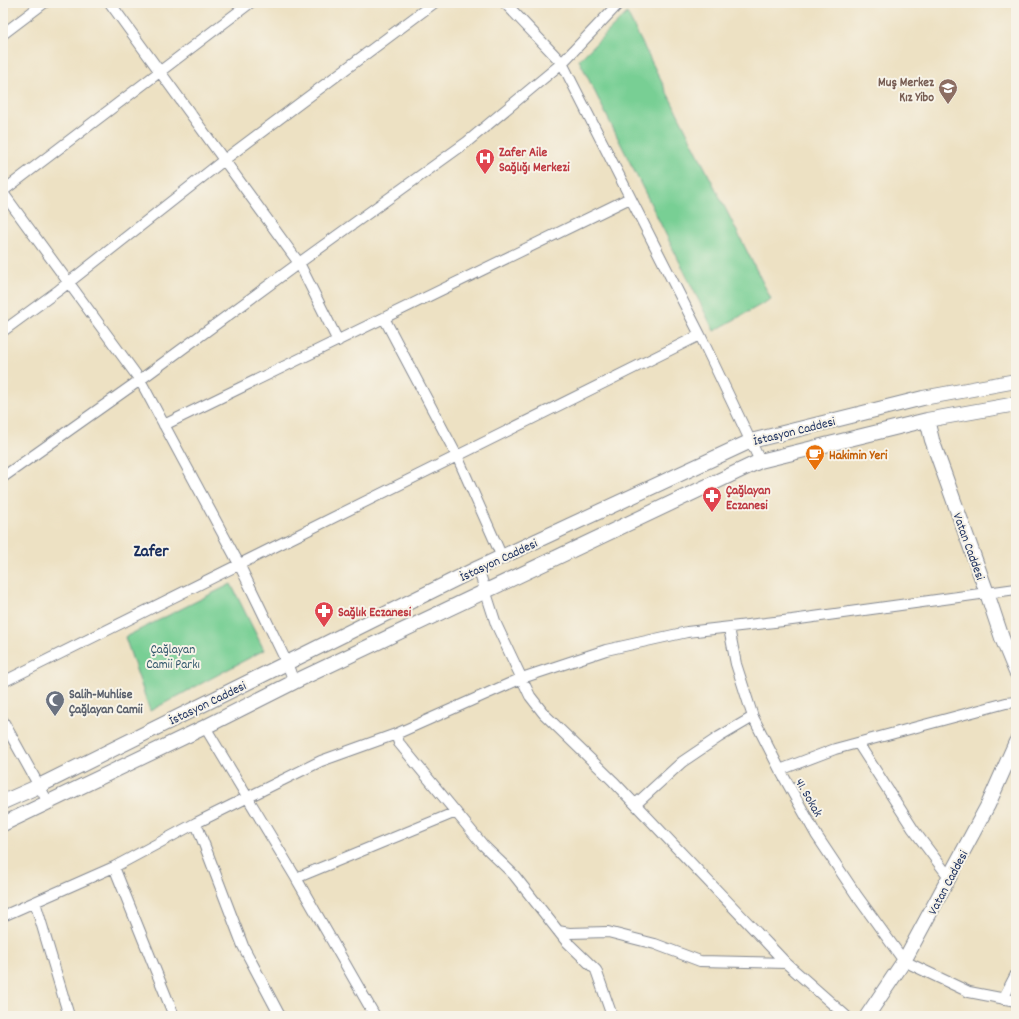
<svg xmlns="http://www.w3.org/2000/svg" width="1019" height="1019" font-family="Dekko,sans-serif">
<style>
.park{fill:#78cf94;stroke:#4a7f79}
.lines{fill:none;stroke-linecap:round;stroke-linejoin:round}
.street-casing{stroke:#848890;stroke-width:12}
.secondary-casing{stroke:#848890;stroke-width:16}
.street{stroke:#fff;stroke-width:10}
.secondary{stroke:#fff;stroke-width:14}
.labels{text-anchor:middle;stroke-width:4;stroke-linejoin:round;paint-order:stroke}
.education-label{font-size:13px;font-weight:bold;fill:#785e54;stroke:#f7f3e8;text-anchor:end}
.health-label{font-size:13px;font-weight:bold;fill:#be3a42;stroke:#f7f3e8;text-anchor:start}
.street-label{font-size:13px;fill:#1b2f5e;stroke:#f7f3e8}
.food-label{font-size:13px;font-weight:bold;fill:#c56008;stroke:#f7f3e8;text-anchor:start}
.park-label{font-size:13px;fill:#32576c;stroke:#f7f3e8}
.worship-label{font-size:13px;font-weight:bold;fill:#5b616d;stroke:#f7f3e8;text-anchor:start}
.district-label{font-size:17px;font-weight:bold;fill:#1b2f5e;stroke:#f7f3e8}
</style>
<rect width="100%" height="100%" fill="#f7f3e8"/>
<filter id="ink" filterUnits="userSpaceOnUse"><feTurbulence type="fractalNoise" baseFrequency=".025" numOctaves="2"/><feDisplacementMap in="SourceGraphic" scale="8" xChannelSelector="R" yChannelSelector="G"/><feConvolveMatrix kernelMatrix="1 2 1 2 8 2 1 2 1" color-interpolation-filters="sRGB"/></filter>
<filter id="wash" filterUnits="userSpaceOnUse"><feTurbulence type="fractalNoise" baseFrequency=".012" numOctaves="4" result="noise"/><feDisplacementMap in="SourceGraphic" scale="16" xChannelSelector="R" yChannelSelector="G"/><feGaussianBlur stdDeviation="0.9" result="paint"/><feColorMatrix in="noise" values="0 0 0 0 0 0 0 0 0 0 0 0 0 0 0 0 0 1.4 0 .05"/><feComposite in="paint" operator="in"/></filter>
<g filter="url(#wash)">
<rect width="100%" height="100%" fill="#ede1c3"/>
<path class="park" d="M627,13l144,286 -57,32 -135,-271z
M231,584l33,66 -114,61 -25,-74z"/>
</g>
<g filter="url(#ink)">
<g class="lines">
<defs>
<path id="street" d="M110,3l189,260 39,78
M505,3l57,60 57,-60
M3,34l41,-31
M3,191l247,-188
M3,193l137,187 99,184 48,99 7,19
M384,318l73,138 45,101
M3,331l56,-41 165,-130 210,-157
M164,425l466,-227
M3,477l137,-97 159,-117 168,-121 95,-79 138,272 60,126
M478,568l18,56 34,72 14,18 69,67 173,182 60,53
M729,628l7,36 17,53 27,53 37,66 40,60 47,65 65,31 47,9
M3,682l697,-347
M3,721l45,81
M205,727l91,151 79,138
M396,734l3,9 84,102 31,30 52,66 30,29 16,46
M858,743l55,86 36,48
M780,770l55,-21 171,-46 10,-1
M636,804l46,-42 37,-25 34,-20
M196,823l47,123 37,70
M114,867l60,149
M296,878l160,-66
M35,902l34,114
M3,916l111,-49 82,-44 125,-62 75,-27 126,-56 84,-28 81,-18 105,-12 224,-31
M558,931l11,2 39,-1 47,12 45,17 86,2
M1003,999l13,-25"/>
<path id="secondary" d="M927,420l5,20 55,153 15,45 14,34
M3,802l36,-16 439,-218 273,-127 172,-43 93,-17
M3,824l202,-97 89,-45 466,-221 167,-41 89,-16
M867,1016l37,-55 84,-156 28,-63"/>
</defs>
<use href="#street" class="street-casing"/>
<use href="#secondary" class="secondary-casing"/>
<use href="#street" class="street"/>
<use href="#secondary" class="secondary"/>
</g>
</g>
<defs>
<symbol id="school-pin" viewBox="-11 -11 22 30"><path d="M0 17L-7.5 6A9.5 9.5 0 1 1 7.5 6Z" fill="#8d6e63" stroke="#f7f3e8"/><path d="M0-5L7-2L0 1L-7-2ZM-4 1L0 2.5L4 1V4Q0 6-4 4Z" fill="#fff"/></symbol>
<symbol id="hospital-pin" viewBox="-11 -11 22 30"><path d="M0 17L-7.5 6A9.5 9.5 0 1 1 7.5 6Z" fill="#e0444e" stroke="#f7f3e8"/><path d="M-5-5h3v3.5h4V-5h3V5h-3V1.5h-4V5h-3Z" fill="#fff"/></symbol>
<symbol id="cafe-pin" viewBox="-11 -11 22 30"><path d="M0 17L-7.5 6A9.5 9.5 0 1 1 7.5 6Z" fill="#e8710a" stroke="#f7f3e8"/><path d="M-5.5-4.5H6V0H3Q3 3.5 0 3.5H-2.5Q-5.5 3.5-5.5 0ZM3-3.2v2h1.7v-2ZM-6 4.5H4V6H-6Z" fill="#fff"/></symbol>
<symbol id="pharmacy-pin" viewBox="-11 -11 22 30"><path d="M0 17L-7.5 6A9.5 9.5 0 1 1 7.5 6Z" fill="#e0444e" stroke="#f7f3e8"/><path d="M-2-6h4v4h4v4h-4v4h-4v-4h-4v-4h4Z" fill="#fff"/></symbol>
<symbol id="mosque-pin" viewBox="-11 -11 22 30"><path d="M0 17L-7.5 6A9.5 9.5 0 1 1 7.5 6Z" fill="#6b7280" stroke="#f7f3e8"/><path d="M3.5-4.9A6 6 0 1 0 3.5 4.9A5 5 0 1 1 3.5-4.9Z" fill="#fff"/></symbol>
</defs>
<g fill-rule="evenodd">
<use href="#school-pin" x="937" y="77" width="22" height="30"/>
<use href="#hospital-pin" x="474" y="147" width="22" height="30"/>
<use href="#cafe-pin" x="804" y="443" width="22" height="30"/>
<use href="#pharmacy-pin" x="701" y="485" width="22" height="30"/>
<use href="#pharmacy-pin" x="313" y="600" width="22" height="30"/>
<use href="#mosque-pin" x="44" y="689" width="22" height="30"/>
</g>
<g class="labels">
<g class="education-label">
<text x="934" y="86">Muş Merkez<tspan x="934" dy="15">Kız Yibo</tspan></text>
</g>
<g class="health-label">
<text x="499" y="156">Zafer Aile<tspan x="499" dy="15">Sağlığı Merkezi</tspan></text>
<text x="726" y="494">Çağlayan<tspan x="726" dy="15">Eczanesi</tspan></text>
<text x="338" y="616">Sağlık Eczanesi</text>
</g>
<g class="street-label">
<text transform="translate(794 430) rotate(-14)" y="5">İstasyon Caddesi</text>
<text transform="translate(970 546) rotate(70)" y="5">Vatan Caddesi</text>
<text transform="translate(498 559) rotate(-25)" y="5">İstasyon Caddesi</text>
<text transform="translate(207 702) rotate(-26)" y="5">İstasyon Caddesi</text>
<text transform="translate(810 797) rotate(60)" y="5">41. Sokak</text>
<text transform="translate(947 882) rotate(-62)" y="5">Vatan Caddesi</text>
</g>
<g class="food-label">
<text x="829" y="459">Hakimin Yeri</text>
</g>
<g class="park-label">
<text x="173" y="653">Çağlayan<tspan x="173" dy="15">Camii Parkı</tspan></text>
</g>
<g class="worship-label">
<text x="69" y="698">Salih-Muhlise<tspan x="69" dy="15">Çağlayan Camii</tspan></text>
</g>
<g class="district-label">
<text x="151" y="556">Zafer</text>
</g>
</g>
<rect width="1019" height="1019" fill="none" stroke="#f7f3e8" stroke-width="16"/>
</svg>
